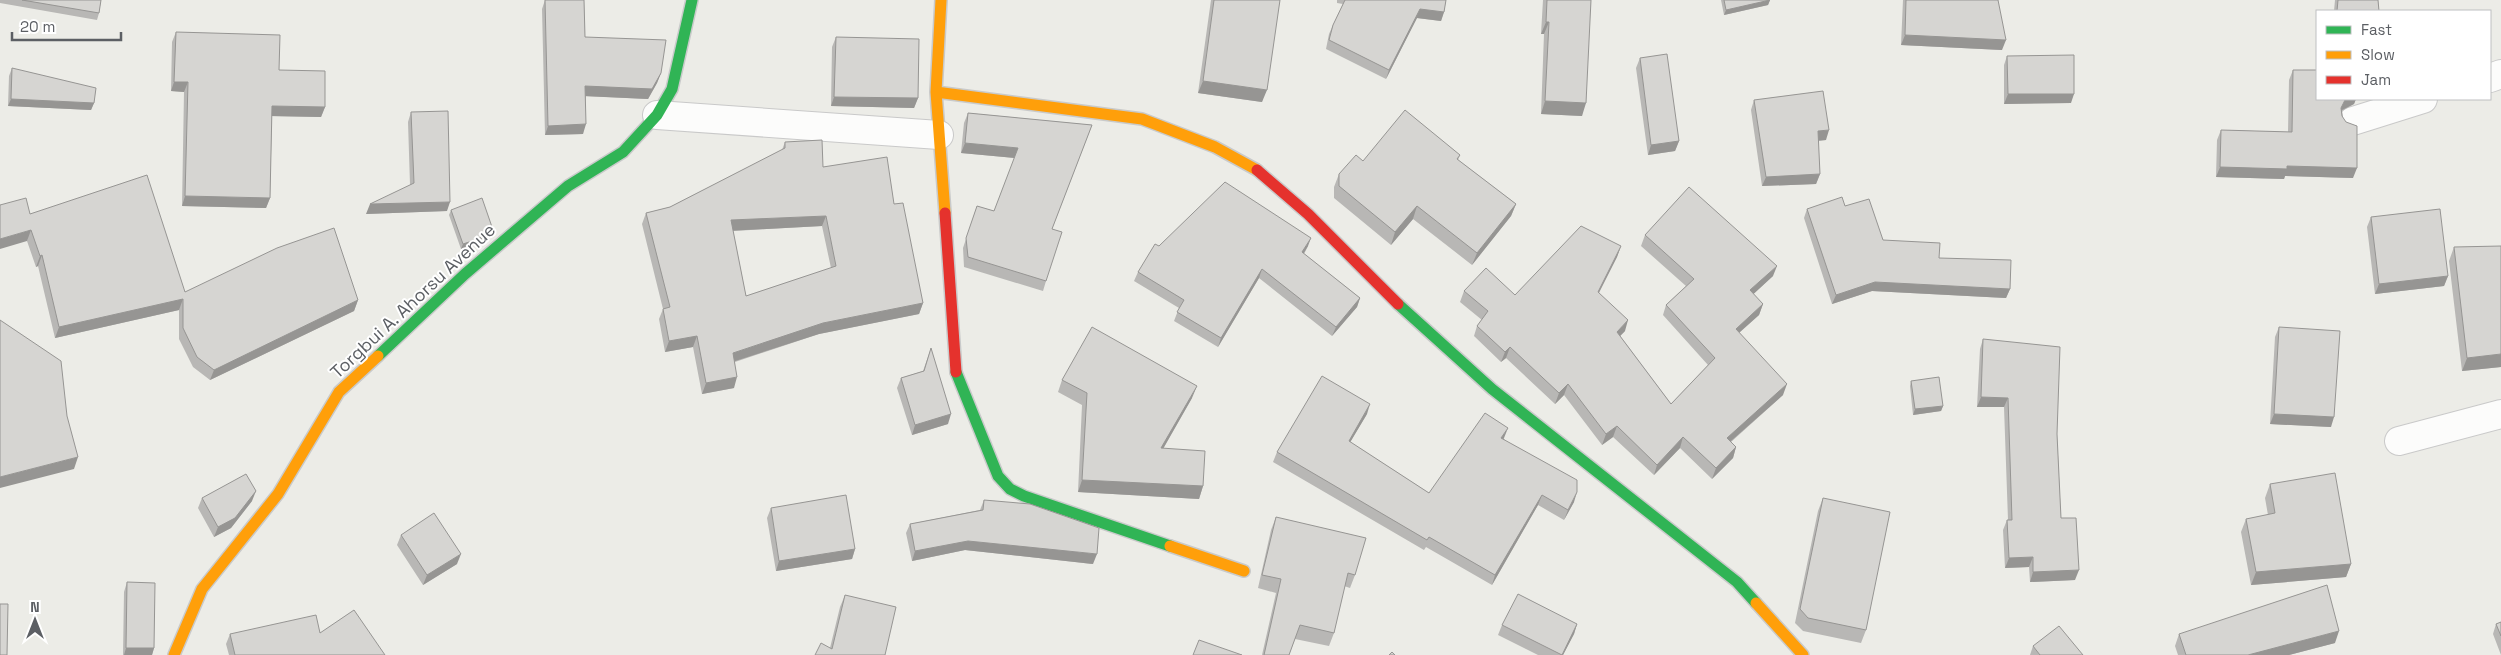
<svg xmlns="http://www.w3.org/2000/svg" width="2501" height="655" font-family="'Space Grotesk',sans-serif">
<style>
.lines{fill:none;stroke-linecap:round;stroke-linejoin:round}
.street-casing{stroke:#c9c9c9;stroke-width:30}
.fast-casing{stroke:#c9caca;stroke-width:14}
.slow-casing{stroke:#c9caca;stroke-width:14}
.jam-casing{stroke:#c9caca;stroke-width:14}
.street{stroke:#fcfcfb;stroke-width:28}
.fast{stroke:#30b455;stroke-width:11}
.slow{stroke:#ff9f0a;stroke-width:11}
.jam{stroke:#e5322d;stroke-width:11}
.wall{fill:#b8b7b5;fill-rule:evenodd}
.shaded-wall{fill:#969593}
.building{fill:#d6d5d2;stroke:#969593;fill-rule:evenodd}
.labels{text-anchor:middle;stroke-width:4;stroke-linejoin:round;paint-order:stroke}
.street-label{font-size:18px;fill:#5c5f64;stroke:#fff}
</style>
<rect width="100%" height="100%" fill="#ecece7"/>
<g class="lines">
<defs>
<path id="street" d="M2490,78l11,-4
M657,115l282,20
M2353,121l70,-22
M2399,441l102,-27"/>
<path id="fast" d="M1398,304l94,85 245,193 19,21
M378,356l87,-82 103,-88 55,-34 34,-37 15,-26 20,-89
M956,372l42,104 12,13 14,7 146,50"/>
<path id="slow" d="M941,0l-5,92 9,121
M936,92l206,27 73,28 42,23
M1170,546l74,25
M1756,603l47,52
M174,655l28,-66 76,-95 61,-102 39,-36"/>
<path id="jam" d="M1257,170l51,44 90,90
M945,213l11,159"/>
</defs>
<use href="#street" class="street-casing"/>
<use href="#fast" class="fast-casing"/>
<use href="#slow" class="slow-casing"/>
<use href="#jam" class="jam-casing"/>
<use href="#street" class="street"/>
<use href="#fast" class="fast"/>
<use href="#slow" class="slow"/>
<use href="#jam" class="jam"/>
</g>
<path class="wall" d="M0,0h101l-2,13 -2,7 -97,-17z
M545,0h39l1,37 76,36 -4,10 -9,16 -62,-3 -3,38 -38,1 -3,-126z
M1211,0h69l-18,102 -64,-9z
M1337,0h109l-2,12 -3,9 -24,-3 -31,61 -60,-30 3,-15 4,-9 10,-21 -6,-1z
M1543,0h48l-9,116 -41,-2 3,-80h-3z
M1721,0h49l-2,5 -44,10z
M1903,0h95l4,50 -101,-5z
M2335,0h43l1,11h-45z
M176,32l103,38 46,37 -4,10 -49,-1 -2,82 -4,10 -84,-2 2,-114 -13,-1 1,-49z
M836,37l82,61 -4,10 -83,-2 1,-59z
M2007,56l64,47 -67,1v-39z
M1640,58l39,83 -4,10 -27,4 -12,-87z
M12,68l82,35 -3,7 -83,-4 1,-30z
M2293,70l24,29h39l-2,5 -12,7 11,67 -68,-2 -1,3 -68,-2 1,-37 4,-10 67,2 1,-52z
M1754,100l72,40 -8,1 2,33 -4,10 -54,2 -11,-76z
M411,112l36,99 -81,3 44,-29 -2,-63z
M968,113l124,12 -40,104 -6,52 -3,10 -79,-24 -1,-19 14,-42 17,5 21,-53 -54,-5 3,-30z
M785,142l38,25 71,37 29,99 -4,11 -100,20 -84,28 -1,26 -32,6 -9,-47 -28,5 -6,-33 4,-10 -21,-85 4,-11 24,-6 112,-57zM822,226l9,42 -85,28 -13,-65z
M1460,155l-2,5 58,44 -5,12 -39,49 -59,-46 -22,26 -57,-47v-11l5,-13 24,-13z
M1845,206l38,34 56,18 71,31 -4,9 -134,-7 -40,13 -28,-86 3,-9z
M451,210l41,17 -2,5 -14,12 -15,5 -12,-34z
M30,214l155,78 173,8 -4,11 -144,69 -17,-13 -14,-28v-29l-124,28 -17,-72 -2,1 -9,-26z
M2371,217l77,59 -4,10 -69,8 -8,-67z
M1645,235l128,41 -20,18 10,10 -4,11 -20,18 44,62 -52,47 5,5 -3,11 -21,21 -32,-31 -26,27 -41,-38 -11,8 -38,-50 -9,9 -49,-46 -5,4 -27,-26 3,-10 5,-6 -22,-18 4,-11 51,4 106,-49 -4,11 -18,36 26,38 -5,5 51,68 37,-39 -45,-50 3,-10 20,-19 -45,-40z
M1159,246h149l-4,8 56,44 -3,9 -25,29 -73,-58 -41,69 -44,-26 5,-13 -45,-27 4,-9z
M2454,247l47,120 -39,4 -13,-110z
M2279,327l52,100 -61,-3 5,-87z
M1983,339l74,95 4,84 14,62 -45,2 -1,-15 -24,1 -2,-38 4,-10h1l-4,-113h-27l3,-58z
M931,348l17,76 -36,11 -15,-47 4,-10 22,-7z
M1062,380l130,18 -29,51 40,37 -4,13 -121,-7 4,-87 -24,-13z
M1911,381l32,25 -2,5 -28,4 -3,-29z
M1367,414l-17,28 79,51 75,-55v1l70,63 -10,18 -26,-15 -46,80 -66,-38 -2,3 -151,-88 4,-10z
M2270,484l81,80 -5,13 -95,8 -10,-53 5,-13 22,-4 -3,-17z
M202,498l50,3 -21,27 -17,9 -16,-29z
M1823,498l43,132 -5,13 -58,-12 -8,-8 23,-112z
M984,500l109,64 -128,-14 -53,11 -6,-28 4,-9 70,-14z
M771,508l84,41 -3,10 -76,12 -9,-53z
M1276,517l79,58 -5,13 -6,-2 -10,47 -5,13 -34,-7 -6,16h-27l14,-62 -18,-5 13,-58z
M401,535l56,29 -34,21 -26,-40z
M127,582l27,66 -2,7h-29l1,-63z
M845,595l40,60h-70l15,-7 10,-41z
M2501,622v33l-8,-21 3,-10z
M1577,624l-3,10 -11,21h-25l-40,-20 4,-10z
M320,633l65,22h-156l-3,-11 4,-10z
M2179,634l156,9 -46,12h-111l-3,-9z
M2033,646l50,9h-53z"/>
<path class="shaded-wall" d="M1770,0l-2,5 -44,10 2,-5z
M1420,9l24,3 -3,9 -24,-3 -31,61 3,-9z
M1546,22h3l-5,12h-3z
M1905,35l101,5 -4,10 -101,-5z
M661,73l-4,10 -9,16 -66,-3 3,-10z
M1203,81l64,9 -5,12 -64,-9z
M174,82h14l-4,10 -13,-1z
M2008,94h66l-3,9 -67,1z
M834,97l84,1 -4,10 -83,-2z
M11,99l83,4 -3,7 -83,-4z
M2349,99h7l-2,5 -12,6 -4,8 3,-10 4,-8z
M1545,101l41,2 -4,13 -41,-2z
M272,106l53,1 -4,10 -53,-1z
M586,124l-3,10 -38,1 3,-9z
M1829,130l-3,10 -12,1 4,-10z
M1679,141l-4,10 -27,4 3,-10z
M965,143l53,5 -3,10 -54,-5z
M2287,166l70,2 -4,10 -68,-2 -1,3 -68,-2 4,-10z
M1820,174l-4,10 -54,2 4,-9z
M185,196l85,2 -4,10 -84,-2z
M450,202l-3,9 -81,3 4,-10z
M1516,204l-5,12 -39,49 5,-12z
M1417,206l-4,13 -22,26 4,-13z
M826,216l-4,10 -95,5 4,-11z
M492,227l-2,5 -14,12 -15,5 2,-5z
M31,230l-4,11 -27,8v-10z
M1311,238l-3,8 -9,15 3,-9z
M1621,246l-4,11 -23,45 4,-10z
M42,255l-4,11 -2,1 4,-11z
M1777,266l-4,10 -27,25 4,-11z
M1262,269l-3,9 -41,69 3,-9z
M2448,276l-4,10 -69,8 4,-10z
M1875,282l135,7 -4,9 -134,-7 -40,13 4,-9z
M1360,298l-3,9 -25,29 4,-9z
M183,299l-4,11 -124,28 4,-11z
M358,300l-4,11 -144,69 4,-10z
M923,303l-4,11 -100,20 -90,29 4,-10 90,-30z
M1763,304l-4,11 -27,24 4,-10z
M1628,320l-3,11 -12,12 4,-11z
M697,336l-4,11 -28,5 4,-11z
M1510,347l-4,11 -5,4 4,-10z
M2501,354v13l-39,4 5,-13z
M737,377l-3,11 -32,6 4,-11z
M1568,384l-4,11 -9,9 4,-11z
M1787,384l-4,11 -60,53 4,-10z
M1197,386l-5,12 -36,63 5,-13z
M1981,397l27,1 -4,9h-27z
M1370,404l-3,10 -22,37 4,-10z
M1943,406l-2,5 -28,4 2,-6z
M951,414l-3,10 -36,11 3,-10z
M2274,414l60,3 -3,10 -61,-3z
M1617,426l-4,11 -11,8 4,-11z
M1508,428l-4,10 -6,10 3,-10z
M1683,437l-3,11 -26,27 3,-10z
M1736,447l-3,11 -21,21 4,-11z
M78,457l-4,12 -74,19v-11z
M1082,480l121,6 -4,13 -121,-7z
M256,491l-4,10 -21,27 -17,9 4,-10z
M1577,492l-3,10 -10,18 4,-10z
M1542,495l-4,10 -46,80 3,-10z
M968,541l129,13 -4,10 -128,-14 -53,11 3,-10z
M855,549l-3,10 -76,12 3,-10z
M461,554l-4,10 -34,21 4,-10z
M2033,557l-4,10 -24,1 4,-10z
M2351,564l-5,13 -95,8 5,-13z
M2079,570l-4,10 -45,2 3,-10z
M1577,624l-3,10 -11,21h-1z
M2339,631l-4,12 -46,12h-42z
M126,648h28l-2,7h-28z"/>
<path class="building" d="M22,0h79l-2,13z
M545,0h39l1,37 81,3 -5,33 -9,16 -67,-3 1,38 -38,2z
M1214,0h66l-13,90 -64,-9z
M1345,0h101l-2,12 -24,-3 -31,61 -60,-30 4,-15z
M1547,0h44l-5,103 -41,-2 4,-79h-3z
M1724,0h46l-44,10z
M1906,0h92l8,40 -101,-5z
M2338,0h40l1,11h-42z
M176,32l104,3 -1,35 46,1v36l-53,-1 -2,92 -85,-2 3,-114h-14z
M836,37l83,2 -1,59 -84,-1z
M1667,54l12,87 -28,4 -11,-87z
M2074,55v39h-66l-1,-38z
M12,68l84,20 -2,15 -83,-4z
M2293,70h24v29h32l-4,1 -4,8 1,8 4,6 11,4v42l-70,-2v3l-67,-2 1,-37 71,2z
M1823,91l6,39 -11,1 2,43 -54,3 -12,-77z
M1405,110l55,45 -3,4 59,45 -39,49 -60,-47 -22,26 -56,-46v-12l17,-19 7,6z
M448,111l2,91 -80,2 44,-21 -3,-71z
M968,113l124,12 -40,104 10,3 -16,49 -78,-24 -2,-19 11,-32 17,5 24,-63 -53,-5z
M822,140l1,27 64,-10 7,47 9,-1 20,100 -100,20 -90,30 4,24 -31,6 -9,-47 -28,5 -6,-32 7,-2 -24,-94 24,-6 115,-59v-6zM826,216l10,50 -90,30 -15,-76z
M147,175l38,117 92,-44 57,-20 24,72 -144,70 -17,-13 -14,-29v-29l-124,28 -17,-72 -2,1 -9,-26 -31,9v-34l26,-7 4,16z
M1225,182l86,56 -9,14 58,46 -24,29 -74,-58 -41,69 -44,-26 7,-12 -46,-28 17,-28 4,2z
M1689,187l88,79 -27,24 13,14 -27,25 51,55 -60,54 9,9 -20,21 -33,-31 -26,28 -40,-39 -11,8 -38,-50 -9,9 -49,-46 -5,5 -28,-26 11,-15 -24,-20 22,-23 29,27 66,-69 40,20 -23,46 30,28 -11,12 54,72 44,-46 -49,-53 28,-26 -49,-44z
M1842,197l3,9 24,-7 14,41 57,3 -1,15 72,2 -1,29 -135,-7 -39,13 -29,-86z
M482,198l10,29 -14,12 -15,5 -12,-34z
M2440,209l8,67 -69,8 -8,-67z
M2501,246v108l-34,4 -13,-111z
M0,320l61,41 6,55 11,41 -78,20z
M1092,327l105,59 -36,62 44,3 -2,35 -121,-6 5,-87 -25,-13z
M2279,327l61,4 -6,86 -60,-3z
M1983,339l77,8 -3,87 4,84h15l3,52 -46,2v-15l-24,1 -2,-38h5l-4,-122 -27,-1z
M931,348l20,66 -36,11 -14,-47 23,-7z
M1322,376l48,28 -21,37 80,52 56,-80 23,15 -7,10 76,42v12l-9,18 -26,-15 -47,80 -66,-38 -2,3 -150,-88z
M1939,377l4,29 -28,3 -4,-28z
M2335,473l16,91 -95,8 -10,-53 29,-6 -5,-29z
M246,474l10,17 -21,27 -17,9 -16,-29z
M846,495l9,54 -76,12 -8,-53z
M1823,498l67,14 -24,118 -58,-12 -8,-9z
M984,500l46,4 69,24 -2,26 -129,-13 -53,10 -5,-27 73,-14z
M434,513l27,41 -34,21 -26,-40z
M1276,517l90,21 -11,37 -7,-2 -14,60 -34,-8 -11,30h-25l17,-76 -19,-4z
M127,582l28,1 -1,65h-28z
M2327,585l12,46 -91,24h-62l-7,-21z
M1518,594l59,30 -15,31 -60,-30z
M845,595l51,12 -11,48h-70l6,-12 11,6z
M0,604h8l-1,51h-7z
M354,610l31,45h-150l-5,-21 86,-19 4,18z
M2501,622v14l-5,-12z
M2059,626l24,29h-43l-7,-9z
M1199,640l43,15h-49z
M1392,652l3,3h-6z"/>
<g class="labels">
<g class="street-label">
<text transform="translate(413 301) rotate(-43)" y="6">Torgbui A. Ahorsu Avenue</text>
</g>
</g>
<rect x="2316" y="10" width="175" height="90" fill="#ffffff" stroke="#bebfc1"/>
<rect x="2326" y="26" width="25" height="8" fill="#30b455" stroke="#bebfc1"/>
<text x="2361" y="35" font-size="15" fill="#5c5f64">Fast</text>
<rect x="2326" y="51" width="25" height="8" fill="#ff9f0a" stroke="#bebfc1"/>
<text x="2361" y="60" font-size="15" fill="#5c5f64">Slow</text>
<rect x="2326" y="76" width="25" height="8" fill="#e5322d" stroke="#bebfc1"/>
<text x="2361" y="85" font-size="15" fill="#5c5f64">Jam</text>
<g transform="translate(35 620)" stroke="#ffffff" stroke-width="4" paint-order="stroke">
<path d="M0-4L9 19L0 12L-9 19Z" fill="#5c5f64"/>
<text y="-8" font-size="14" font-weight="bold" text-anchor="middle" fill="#5c5f64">N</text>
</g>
<path d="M12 32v8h109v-8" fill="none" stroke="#5c5f64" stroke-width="2.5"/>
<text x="20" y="32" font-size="15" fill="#5c5f64" stroke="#ffffff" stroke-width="4" paint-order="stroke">20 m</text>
</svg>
